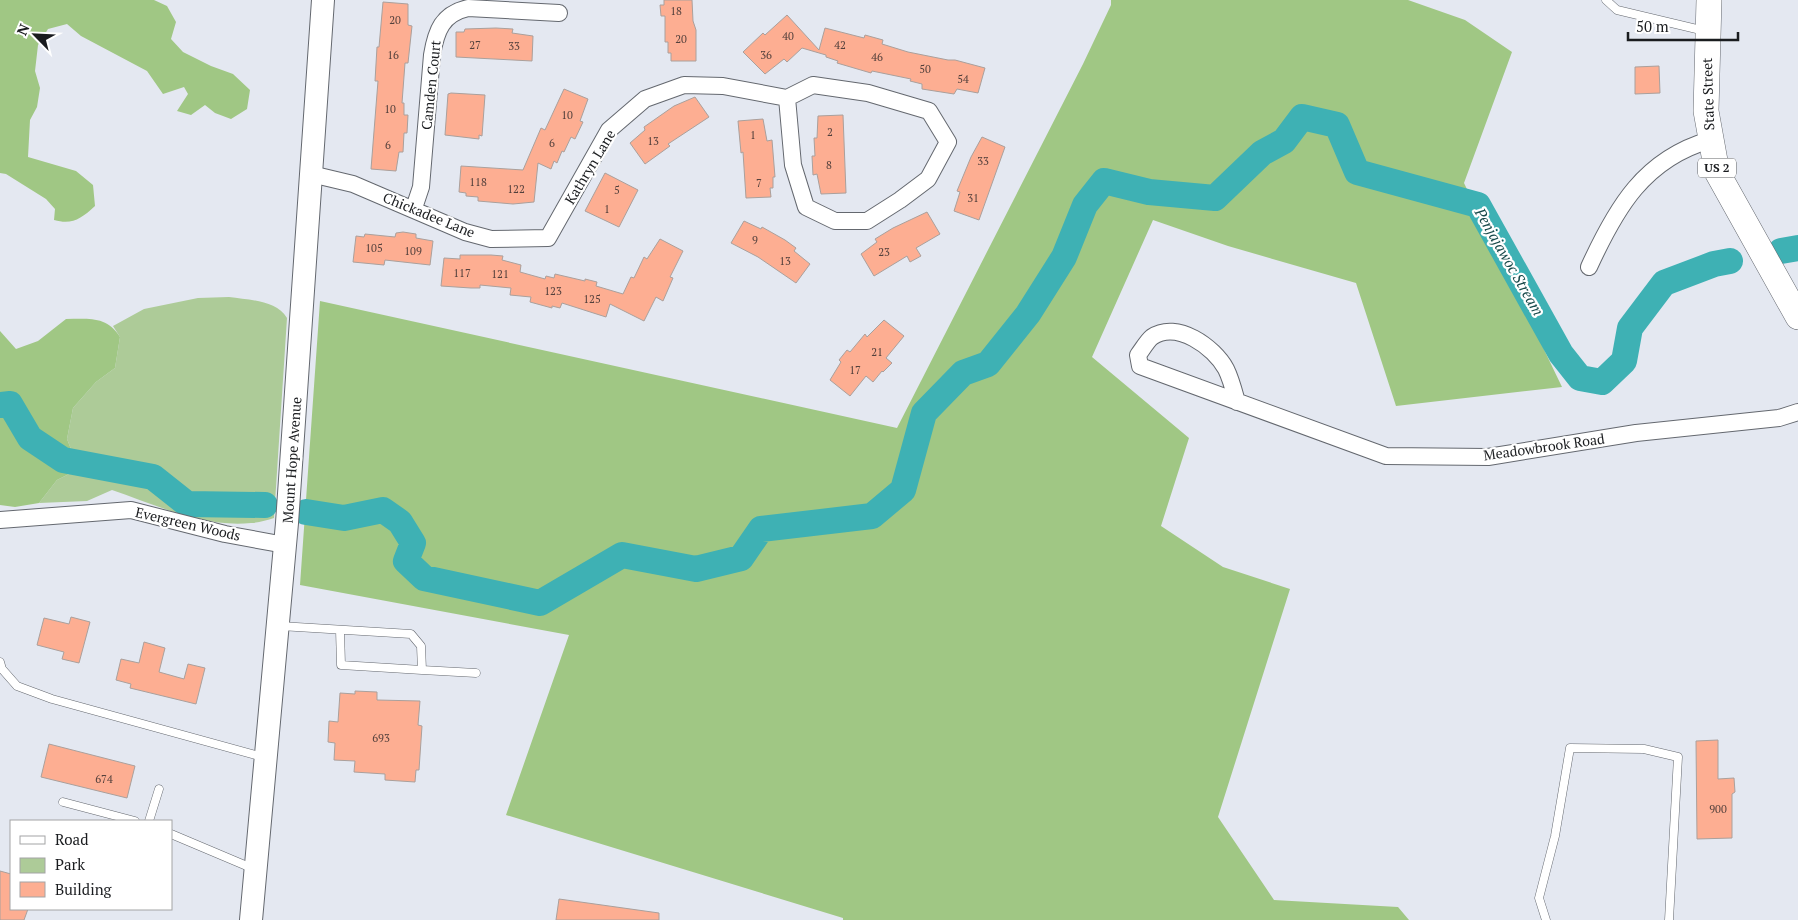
<svg xmlns="http://www.w3.org/2000/svg" width="1798" height="920" font-family="'PT Serif',serif">
<style>
.green{fill:#adcb98}
.forest{fill:#a0c784}
.lines{fill:none;stroke-linecap:round;stroke-linejoin:round}
.river{stroke:#3eb1b4;stroke-width:26}
.building{fill:#fdae92;stroke:#aaa09c}
.lane-casing{stroke:#64686f;stroke-width:9}
.street-casing{stroke:#64686f;stroke-width:18}
.secondary-casing{stroke:#64686f;stroke-width:24}
.primary-casing{stroke:#64686f;stroke-width:26}
.lane{stroke:#fff;stroke-width:8}
.street{stroke:#fff;stroke-width:16}
.secondary{stroke:#fff;stroke-width:22}
.primary{stroke:#fff;stroke-width:25}
.labels{text-anchor:middle;stroke-width:4.5;stroke-linejoin:round;paint-order:stroke}
.number-label{font-size:11px;fill:#53403c}
.shield{fill:#fff;stroke:#5f6062;stroke-width:1}
.shield-label{font-size:12px;font-weight:bold;fill:#1a1c1f}
.street-label{font-size:14px;fill:#1a1c1f;stroke:#fff}
.water-label{font-size:15px;font-style:italic;fill:#194b4c;stroke:#fff}
</style>
<rect width="100%" height="100%" fill="#e4e8f1"/>
<path class="green" d="M229,297c20,3 47,3 58,21l-13,200c-7,2 -15,5 -23,5 -47,5 -95,-18 -139,-33l-25,11 -48,2 18,-23 22,-11 -12,-30 6,-31 23,-26 19,-14 5,-31 -7,-11 31,-17 54,-11z"/>
<path class="forest" d="M0,0h154l13,6 9,16 -5,17 12,13 28,14 22,8 17,16 -3,19 -16,10 -16,-6 -10,-8 -14,10 -14,-4 11,-17 -4,-7 -21,7 -16,-23 -66,-35 -14,-12 -19,5 -10,16 -3,26 5,17 -3,19 -7,13 -2,37 48,14 17,14 2,21c-14,13 -23,19 -41,14l1,-11 -9,-10 -40,-25 -6,-1z
M1111,0h297l57,20 47,32 -48,131 98,204 -166,19 -40,-123 -128,-37 -75,-26 -61,137 97,81 -28,88 62,41 67,22 -72,228 56,83 124,7 11,13h-566v-2l-337,-103 63,-180 -269,-50 20,-284 577,127 186,-364 28,-59z
M66,319c23,0 41,-3 54,18l-5,31 -19,14 -23,26 -6,31 12,30 -22,11 -18,23 -24,4 -15,-2v-174l16,18 22,-8z"/>
<g class="lines">
<path class="river" d="M1781,251l17,-3
M0,405l10,-1 20,34 33,22 90,17 34,27 78,1
M306,512l38,6 39,-8 17,12 13,21 -7,18 18,17 116,25 82,-48 74,14 45,-11 20,-29 111,-13 31,-26 21,-77 39,-40 25,-9 40,-50 36,-57 21,-52 19,-24 45,11 66,6 47,-45 22,-12 18,-24 35,8 20,47 121,33 83,149 19,24 22,4 22,-21 6,-33 34,-45 50,-19 16,-3"/>
</g>
<path class="building" d="M664,0h28l1,21 3,9v31h-25v-8h-3v-11h-3v-26h-4l-1,-11h4z
M383,2l25,2v21l4,1 -4,37h-3l-3,40h2v12h4l-1,18h-3l-1,19h-4l-3,19 -25,-2 7,-88h-3l2,-34h2z
M787,15l32,35 6,-22 39,10 1,-3 18,5 -1,4 26,8 40,8h7l30,8 -7,25 -21,-4 -3,5 -32,-5v-5l-12,-3 1,-2 -39,-8 -1,2 -34,-10 1,-2 -12,-4v-2l-24,-7 -15,14 -3,-3 -19,15 -22,-22 20,-19 2,2z
M496,28l17,1 -1,4 21,3 -1,25 -76,-4v-25h8l1,-3z
M1659,66l1,27 -25,1v-27z
M564,89l24,10 -8,22 3,1 -8,17 -4,-2 -7,15 -2,-1 -5,12 -3,-2 -3,8 -13,-6 -4,39 -21,2 -35,-3v-4l-12,-1v-3l-7,-1 2,-26 62,4 18,-42 4,2z
M451,93l34,2 -3,41 -3,-1v4l-34,-4 3,-41z
M695,97l14,20 -41,27 2,2 -25,18 -15,-21 15,-13 -1,-3 30,-21z
M843,115l3,78 -25,1 -4,-20 -4,1 -1,-19h3l-1,-18h3l1,-22z
M763,119l4,22 5,-1 3,37h-2v11h-3l1,9 -25,1 -3,-46 -2,1 -3,-32z
M982,137l23,10 -26,73 -25,-9 6,-19 -3,-1 14,-34z
M605,173l33,17 -19,37 -34,-16z
M927,212l13,22 -24,14 5,8 -11,6 -3,-6 -33,20 -13,-22 16,-12 -2,-3 18,-11z
M744,221l17,8 1,-2 23,13 11,8 -2,3 16,13 -14,19 -38,-26 -27,-14z
M403,232l13,2v4l17,3 -3,24 -45,-5 -1,5 -31,-3 3,-26 8,1 1,-3 30,3 1,-4z
M660,239l23,12 -13,26 3,1 -10,23 -7,-4 -12,24 -34,-17 -4,13 -44,-14 -2,5 -8,-2v2l-22,-6 1,-5 -21,-2 1,-7 -31,-3v3h-9l-30,-2 3,-28 16,1v-4h31l12,1 -1,4 19,5 -1,7 25,7 1,-3 8,2 1,-4 30,7v-2l12,3 -1,4 27,8 8,-17 3,1 10,-21 3,2z
M884,320l20,16 -18,22 6,5 -9,9 -1,-1 -9,11 -7,-6 -16,20 -20,-16 11,-18 -2,-2 8,-10 3,2 15,-18 2,3z
M71,617l19,5 -11,41 -17,-4 2,-7 -27,-7 7,-27 25,6z
M144,642l21,6 -6,24 25,7 4,-15 17,4 -9,36 -66,-16 1,-4 -15,-4 5,-21 18,4z
M355,691l22,1v8l43,1 -2,24 4,1 -3,44h-3l-1,12 -30,-2v-6l-31,-2 1,-11 -21,-1 1,-17 -7,-1 1,-21 9,1 2,-29 15,1z
M1718,740v39l16,-1 1,14 -3,2v44l-35,1 -1,-98z
M49,744l86,22 -8,32 -86,-21z
M0,871l11,3v35h17l-4,11h-24z
M559,899l100,14v7h-103z"/>
<g class="lines">
<defs>
<path id="lane" d="M1606,0l11,10 88,21
M280,626l131,8 10,12 1,24 54,3
M340,630l1,35 81,5
M0,662l2,7 15,17 35,13 211,58
M63,802l72,19
M149,821l10,-32
M171,834l83,35
M1546,920l-7,-22 16,-62 15,-88 74,1 34,8 -9,163"/>
<path id="street" d="M311,174l42,10 112,48 26,7 57,-1 61,-108 36,-31 39,-14 39,1 64,12 26,-13 55,8 61,18 19,31 -20,37 -28,21 -33,21h-32l-29,-14 -13,-42 -6,-67
M414,208l7,-21 11,-132c4,-24 10,-41 36,-47l91,5
M1589,267c27,-59 55,-108 121,-127
M1237,402c-3,-11 -6,-23 -11,-33 -12,-22 -49,-49 -74,-32 -5,4 -10,13 -14,18l2,11 246,90 102,1 148,-24 143,-15 19,-6
M0,520l131,-10 94,24 60,11"/>
<path id="secondary" d="M251,920l36,-397 36,-523"/>
<path id="primary" d="M1709,0l-3,111 11,61 81,145"/>
</defs>
<use href="#lane" class="lane-casing"/>
<use href="#street" class="street-casing"/>
<use href="#secondary" class="secondary-casing"/>
<use href="#primary" class="primary-casing"/>
<use href="#lane" class="lane"/>
<use href="#street" class="street"/>
<use href="#secondary" class="secondary"/>
<use href="#primary" class="primary"/>
</g>
<g class="labels">
<g class="number-label">
<text x="676" y="15">18</text>
<text x="395" y="24">20</text>
<text x="788" y="40">40</text>
<text x="681" y="43">20</text>
<text x="475" y="49">27</text>
<text x="840" y="49">42</text>
<text x="514" y="50">33</text>
<text x="393" y="59">16</text>
<text x="766" y="59">36</text>
<text x="877" y="61">46</text>
<text x="925" y="73">50</text>
<text x="963" y="83">54</text>
<text x="390" y="113">10</text>
<text x="567" y="119">10</text>
<text x="830" y="136">2</text>
<text x="753" y="139">1</text>
<text x="653" y="145">13</text>
<text x="552" y="147">6</text>
<text x="388" y="149">6</text>
<text x="983" y="165">33</text>
<text x="829" y="169">8</text>
<text x="478" y="186">118</text>
<text x="759" y="187">7</text>
<text x="516" y="193">122</text>
<text x="617" y="194">5</text>
<text x="973" y="202">31</text>
<text x="607" y="213">1</text>
<text x="755" y="244">9</text>
<text x="374" y="252">105</text>
<text x="413" y="255">109</text>
<text x="884" y="256">23</text>
<text x="785" y="265">13</text>
<text x="462" y="277">117</text>
<text x="500" y="278">121</text>
<text x="553" y="295">123</text>
<text x="592" y="303">125</text>
<text x="877" y="356">21</text>
<text x="855" y="374">17</text>
<text x="381" y="742">693</text>
<text x="104" y="783">674</text>
<text x="1718" y="813">900</text>
</g>
<rect class="shield" x="1698" y="158.5" width="38" height="19" rx="4"/>
<g class="shield-label">
<text x="1717" y="172">US 2</text>
</g>
<g class="street-label">
<text transform="translate(431 85) rotate(-84)" y="5">Camden Court</text>
<text transform="translate(1708 94) rotate(-92)" y="5">State Street</text>
<text transform="translate(590 167) rotate(-59)" y="5">Kathryn Lane</text>
<text transform="translate(429 215) rotate(22)" y="5">Chickadee Lane</text>
<text transform="translate(1544 447) rotate(-8)" y="5">Meadowbrook Road</text>
<text transform="translate(292 460) rotate(-86)" y="5">Mount Hope Avenue</text>
<text transform="translate(188 524) rotate(13)" y="5">Evergreen Woods</text>
</g>
<g class="water-label">
<text transform="translate(1509 262) rotate(60)" y="5">Penjajawoc Stream</text>
</g>
</g>
<rect x="10" y="820" width="162" height="90" fill="#ffffff" stroke="#a3a4a5"/>
<rect x="20" y="836" width="25" height="8" fill="#ffffff" stroke="#a3a4a5"/>
<text x="55" y="845" font-size="15" fill="#1a1c1f">Road</text>
<rect x="20" y="858" width="25" height="15" fill="#adcb98" stroke="#a3a4a5"/>
<text x="55" y="870" font-size="15" fill="#1a1c1f">Park</text>
<rect x="20" y="882" width="25" height="15" fill="#fdae92" stroke="#a3a4a5"/>
<text x="55" y="895" font-size="15" fill="#1a1c1f">Building</text>
<g transform="translate(35 35) rotate(294)" stroke="#ffffff" stroke-width="4" paint-order="stroke">
<path d="M0-4L9 19L0 12L-9 19Z" fill="#1a1c1f"/>
<text y="-8" font-size="14" font-weight="bold" text-anchor="middle" fill="#1a1c1f">N</text>
</g>
<path d="M1628 32v8h110v-8" fill="none" stroke="#1a1c1f" stroke-width="2.5"/>
<text x="1636" y="32" font-size="15" fill="#1a1c1f" stroke="#ffffff" stroke-width="4" paint-order="stroke">50 m</text>
</svg>
